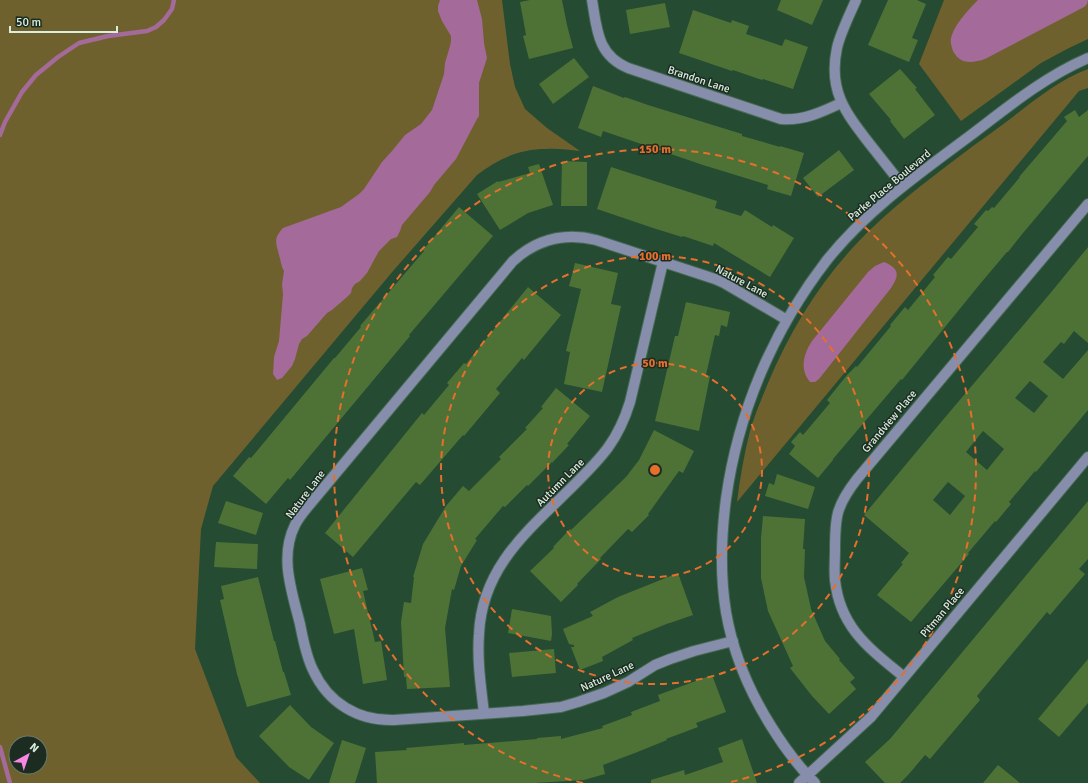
<svg xmlns="http://www.w3.org/2000/svg" width="1088" height="783" font-family="Signika,sans-serif">
<style>
.green{fill:#6f612d;fill-rule:evenodd}
.water{fill:#a46a99}
.lines{fill:none;stroke-linecap:round;stroke-linejoin:round}
.stream{stroke:#a46a99;stroke-width:4.5}
.building{fill:#4e7235;fill-rule:evenodd}
.minor-casing{stroke:#456852;stroke-width:12}
.minor{stroke:#868eab;stroke-width:10}
.ring{fill:none;stroke:#e66f2c;stroke-width:2;stroke-dasharray:7 5}
.labels{text-anchor:middle;stroke-width:3;stroke-linejoin:round;paint-order:stroke}
.street-label{font-size:11px;fill:#d9eedf;stroke:#1c2c21}
.centre{fill:#e66f2c;stroke:#1c2c21;stroke-width:2}
.ring-label{font-size:12px;text-anchor:middle;font-weight:bold;fill:#e66f2c;stroke:#1c2c21;stroke-width:3;stroke-linejoin:round;paint-order:stroke}
</style>
<rect width="100%" height="100%" fill="#254b33"/>
<path class="green" d="M0,0h502l8,64 5,23 10,22 22,19 33,23c-11,-1 -23,-3 -34,-2 -27,0 -48,10 -69,26l-84,96 -180,215 -12,43 -6,120 41,108 24,26h-260zM16,743h24v24h-24z
M944,0h144v39l-21,10 -26,14 -80,58 -42,-57z
M1088,69v19l-9,3 -342,411c3,-24 7,-48 13,-71 5,-17 12,-33 18,-48 25,-59 58,-111 104,-155 31,-30 67,-56 101,-82 14,-10 28,-20 41,-30 23,-18 47,-37 74,-47z"/>
<path class="water" d="M440,0h37l5,19 2,24 3,15 -8,25v33l-2,3 -21,40 -22,26 -4,7 -28,33 -2,6 -3,6 -6,2 -12,12 -12,22 -7,8 -5,3 -3,4 -1,5 -4,4 -15,13 -5,3 -20,23 -5,3 -3,5 -4,15 -3,7 -10,12 -5,2 -4,-6 1,-17 5,-16 4,-47 -1,-10 2,-13c-3,-5 -3,-10 -5,-16 -3,-13 -6,-16 4,-27l58,-21 18,-13 5,-5 18,-27 10,-11 13,-16 16,-11 11,-14 12,-36 1,-11 5,-17 1,-5v-5l-9,-15 -4,-10v-5z
M978,0h110l-1,4 -3,3 -99,52c-12,4 -25,6 -32,-8 -1,-3 -3,-9 -2,-12 2,-13 18,-30 27,-39z
M884,262c15,6 16,13 7,26l-72,91 -4,3h-5c-11,-13 -6,-29 2,-41l56,-69 7,-6z"/>
<g class="lines">
<path class="stream" d="M0,135l5,-13 17,-30 14,-17 22,-18 21,-14 29,-7 39,-5 9,-4 8,-7 8,-11 2,-9
M0,747l10,36"/>
</g>
<path class="building" d="M530,0h32l5,25 6,23 -44,11 -6,-23 3,-1 -6,-33z
M781,0h42l-11,25 -35,-15z
M888,0h29l9,4 -14,34 6,2 -9,22 -41,-17z
M665,3l5,24 -40,7 -4,-24z
M693,10l38,13 1,-3 17,6 -3,8 36,12 3,-7 23,8 -15,42 -30,-10 -1,1 -29,-10 -1,1 -53,-18z
M574,58l15,19 -36,27 -14,-20z
M900,69l17,19 -2,1 20,26 -31,24 -14,-18 1,-1 -22,-26z
M593,86l31,12 1,-1 23,8 94,29v2l38,11v-1l24,7 -13,43 -24,-7 1,-4 -65,-20 -100,-34 -2,6 -23,-9z
M1075,110l4,7 9,-7v46l-65,77 -15,19h-1l-27,32 -78,96 -1,-1 -68,80v1l-15,18 -29,-24 6,-8 -4,-4 9,-10 3,3 27,-32 -3,-3 20,-25 9,-9 1,1 34,-41 -1,-1 15,-18 3,3 27,-33 -2,-2 15,-18 3,2 27,-32 -4,-3 12,-14 2,1 4,-4 2,1 26,-31h-1l48,-56 -3,-4z
M839,150l15,20 -36,27 -15,-19z
M562,161l25,1v44h-26z
M539,164l14,41 -25,8 -28,17 -23,-36 21,-13v1l32,-9 -2,-6z
M611,167l106,34 -2,7 26,8 4,-6 27,17 1,-2 21,13 -24,39 -56,-34 -1,3 -30,-10 -1,1 -29,-9 -56,-19z
M459,207l34,29 -84,99 1,1 -120,144 -2,-2 -22,26 -33,-28 16,-19 2,1 83,-100h1l26,-31 -1,-1 64,-75 -1,-1z
M1088,247v96l-14,-12 -10,13 -3,-2 -18,20 20,17 25,-29v60l-52,62 -1,-1 -26,31 2,2 -15,18 -1,-1 -27,32 1,1 -58,68 -34,-27 26,-31 -2,-1 8,-10 -45,-38 78,-94 111,-131zM1030,381l18,15 -14,17 -19,-15zM983,431l21,18 -17,21 -21,-18zM948,482l17,14 -15,19 -17,-15z
M575,263l43,10 -7,31 10,2 -19,86 -38,-8 6,-32 -4,-1 15,-62 -12,-3z
M528,287l33,28 -37,45 -2,-2 -26,31 4,4 -36,43 -1,-1 -43,50 -4,-3 -63,75 -28,-24 97,-120 2,2 25,-30 -2,-2 17,-20 2,1z
M686,302l44,10 -3,15 -6,-2 -2,11 -4,-1 -9,40 4,1 -11,55 -44,-10 20,-85h3z
M556,388l34,28 -23,28 2,1 -17,18v-1l-24,24 -1,-1 -22,22 -2,-1 -28,33 2,1 -16,26 -7,24 -2,-1 -7,39 5,59 -43,2 -1,-12h-2l-3,-55 3,-20 7,1 3,-26h-1l10,-33 23,-38 17,-20 6,5 32,-32 -2,-2 28,-28 -2,-1 18,-20 -2,-1z
M654,430l40,21 -11,22 -4,-2 -31,43 1,1 -17,17 -4,-3 -28,29 1,1 -24,25 1,1 -17,17 -31,-31 24,-23 -1,-1 17,-18 1,1 55,-53 13,-17z
M777,474l38,13 -7,22 -43,-13 4,-13 5,2z
M226,501l37,12 -7,22 -38,-12z
M1088,501v58l-9,10 6,5 -35,41 -3,-3 -70,84 3,4 -50,59 -5,-4 -16,19 -9,9h-15l-20,-21 25,-23z
M763,516l42,3 -2,30h2l-1,28 7,32 14,32 15,18 -1,1 16,18 -5,4 6,7 -27,25 -17,-18 -22,-28 3,-2 -25,-55 -7,-33v-40z
M216,542l42,2 -1,25 -43,-2z
M362,568l6,22 -5,1 12,51 6,-1 6,39 -24,4 -9,-55 -20,5 -14,-55z
M678,573l15,42 -23,8h-1l-37,15 1,2 -31,17 1,4 -23,9 -9,-23h3v-2l-5,-1 -6,-15 30,-13 -3,-4 28,-15z
M258,577l16,64h1l8,31h1l7,23 -44,12 -10,-33 -17,-74 4,-1 -3,-13z
M512,609l39,7 1,18 -1,7 -43,-8z
M554,649l2,24 -44,4 -3,-24z
M1088,659v44l-29,34 -21,-18z
M712,675l14,37 -30,11 2,4 -32,12 1,1 -32,13 -32,12 2,9 -21,6 -50,3h-157l-2,-31 32,-2 -1,-2 58,-5v2l73,-6v-1l24,-2v3l42,-11 -1,-2 30,-11 -1,-3 29,-11 -2,-6z
M290,705l21,22 23,16 -25,37 -20,-13 -30,-31z
M742,739l15,44h-106v-3l33,-10 1,5 38,-13 -5,-14z
M342,740l24,8 -11,35h-26z
M998,765l22,18h-37z"/>
<g class="lines">
<defs>
<path id="minor" d="M592,0c5,29 5,55 36,68l153,51c22,2 41,-7 60,-16
M856,0c-6,14 -16,34 -19,48 -9,42 8,64 32,95 11,14 23,29 34,43
M733,641l-39,10 -24,8 -15,6 -27,17 -24,11 -26,9 -17,5 -38,4 -129,9c-36,1 -66,-17 -81,-50 -7,-14 -10,-31 -13,-46 -8,-32 -21,-67 -5,-99 4,-8 10,-15 16,-22l202,-242c24,-22 51,-29 83,-21l119,39 9,4 63,37
M904,677c-34,-28 -64,-49 -69,-97 -1,-10 0,-20 0,-30 0,-33 1,-44 22,-71l231,-275
M484,713c-3,-26 -7,-52 -5,-79 3,-68 51,-105 95,-149 28,-28 44,-44 56,-83l33,-140
M799,783l72,-66 217,-260
M815,783c-17,-17 -31,-36 -44,-57 -22,-35 -38,-73 -45,-114 -6,-37 -5,-75 0,-113 12,-87 47,-169 101,-239 40,-50 93,-87 144,-125 37,-28 73,-58 117,-77"/>
</defs>
<use href="#minor" class="minor-casing"/>
<use href="#minor" class="minor"/>
</g>
<g class="ring">
<circle cx="655" cy="470" r="107"/>
<circle cx="655" cy="470" r="214"/>
<path d="M583 783A321 321 0 1 1 727 783"/>
</g>
<g class="labels">
<g class="street-label">
<text transform="translate(699 79) rotate(18)" y="4">Brandon Lane</text>
<text transform="translate(889 185) rotate(-40)" y="4">Parke Place Boulevard</text>
<text transform="translate(742 281) rotate(28)" y="4">Nature Lane</text>
<text transform="translate(889 421) rotate(-50)" y="4">Grandview Place</text>
<text transform="translate(560 482) rotate(-45)" y="4">Autumn Lane</text>
<text transform="translate(305 494) rotate(-53)" y="4">Nature Lane</text>
<text transform="translate(942 612) rotate(-50)" y="4">Pitman Place</text>
<text transform="translate(607 676) rotate(-25)" y="4">Nature Lane</text>
</g>
</g>
<circle cx="655" cy="470" r="6" class="centre"/>
<g class="ring-label">
<text x="655" y="153">150 m</text>
<text x="655" y="260">100 m</text>
<text x="655" y="367">50 m</text>
</g>
<g transform="translate(28 755) rotate(40)"><circle r="19" fill="#1c2c21" stroke="#687a6d"/>
<path d="M0-3L7 15L0 10L-7 15Z" fill="#fa87e6"/>
<text y="-6" font-size="11" font-weight="bold" text-anchor="middle" fill="#d9eedf">N</text>
</g>
<path d="M10 26v6h107v-6" fill="none" stroke="#d9eedf" stroke-width="2"/>
<text x="16" y="26" font-size="12" fill="#d9eedf" stroke="#1c2c21" stroke-width="3" paint-order="stroke">50 m</text>
</svg>
